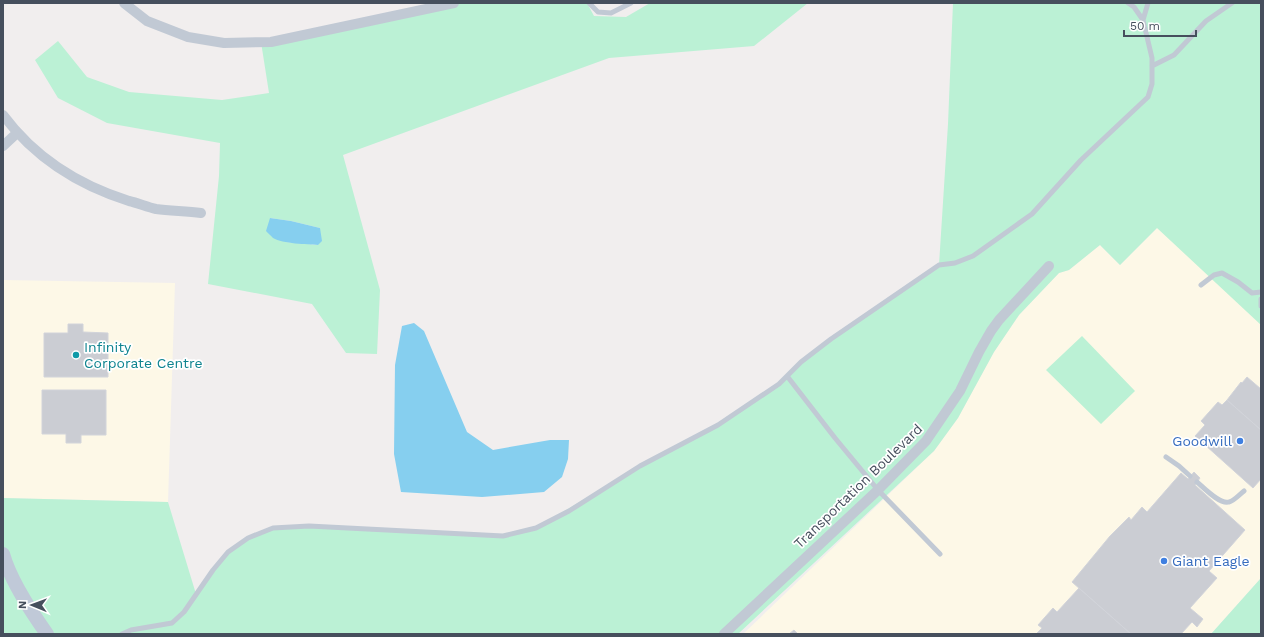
<svg xmlns="http://www.w3.org/2000/svg" width="1264" height="637" font-family="'Work Sans',sans-serif">
<style>
.commercial{fill:#fdf8e7}
.green{fill:#bbf1d5;fill-rule:evenodd}
.water{fill:#86cfef}
.building{fill:#cbcdd3;stroke:#d2d4da}
.lines{fill:none;stroke-linecap:round;stroke-linejoin:round}
.lane{stroke:#c1c9d4;stroke-width:5}
.street{stroke:#c1c9d4;stroke-width:10}
.secondary{stroke:#c0c9d8;stroke-width:14}
.culture-dot{fill:#0f9aa8;stroke:#fff;stroke-width:1.5}
.shop-dot{fill:#3f7fe0;stroke:#fff;stroke-width:1.5}
.labels{text-anchor:middle;stroke-width:3.5;stroke-linejoin:round;paint-order:stroke}
.culture-label{font-size:14px;fill:#0d838f;stroke:#fff;text-anchor:start}
.shop-label{font-size:14px;fill:#366cbe;stroke:#fff;text-anchor:end}
.street-label{font-size:14px;fill:#464f5d;stroke:#fff}
</style>
<rect width="100%" height="100%" fill="#f1eeee"/>
<path class="commercial" d="M1157,228l104,89v261l-50,56h-468l191,-183 24,-33 36,-66 25,-37 40,-42 10,-3 31,-25 20,20z
M3,280l172,3 -7,219 -165,-4z"/>
<path class="green" d="M454,3h133l7,13 32,1 24,-14h158l-54,43 -145,12 -266,97 37,135 -3,64 -31,-1 -34,-49 -104,-20 11,-108 1,-33 -113,-20 -49,-25 -23,-38 23,-19 29,36 42,15 93,8 47,-7 -8,-51zM270,218l21,3 29,7 -2,17 -32,-3z
M953,3h308v322l-104,-97 -37,37 -20,-20 -31,25 -10,3 -40,42 -25,37 -36,66 -24,33 -196,183h-735v-136l165,4 28,92 32,-42 20,-14 25,-10 36,-2 194,10 33,-8 104,-62 78,-41 61,-41 22,-22 138,-97 9,-141z
M1082,336l53,55 -34,33 -55,-54z
M1261,578v56h-50z"/>
<path class="water" d="M270,218l21,3 29,7 2,13 -4,4c-11,-1 -35,-1 -45,-7 -2,-2 -5,-5 -7,-7z
M414,323l10,8 43,101 26,18 57,-10h19l-1,19 -6,18 -18,15 -62,5 -81,-5 -7,-38 1,-89 7,-39z"/>
<path class="building" d="M68,324h15v8l25,1v44h-64v-44h24z
M1247,377l14,12v41l-34,-30 14,-18 1,1z
M42,390h64v45h-25v8h-15v-9h-24z
M1227,400l34,30v49l-8,9 -58,-52 10,-11 -4,-4 17,-19 4,3z
M1194,472l6,6 -5,7 50,45 -36,41 8,7 -27,30 13,11 -6,8 -5,-5 -11,12h-50l-59,-52 38,-46 19,-19 2,3 11,-13 5,5 34,-39 7,6z
M1079,588l52,46h-95l6,-6 -4,-3 15,-17 4,4z
M794,630l4,4h-9z"/>
<g class="lines">
<path class="lane" d="M589,3l9,9 13,1 20,-10
M1143,20l5,-17
M1152,66l22,-11 32,-34 26,-18
M1201,285l13,-10 8,-2 16,9 14,11 9,-1
M1261,299v7
M787,376l48,62 43,52 62,64
M1166,457l13,9 11,10
M1197,482c6,5 23,23 32,20 5,-1 11,-8 15,-11
M122,634l9,-4 41,-7 12,-11 29,-42 15,-18 20,-14 25,-10 36,-2 194,10 33,-8 33,-17 71,-45 78,-41 61,-41 22,-22 30,-23 108,-74 16,-2 18,-7 59,-42 49,-54 67,-63 4,-13v-26l-9,-38 -9,-13 -6,-4"/>
<path class="street" d="M124,3l23,18 41,16 36,6 47,-1 183,-39
M3,115c32,43 75,70 126,86 9,2 18,6 27,8 15,2 30,2 45,4
M3,146l14,-13
M724,634l154,-144 48,-49 34,-50 19,-39 12,-21 8,-11 50,-54"/>
<path class="secondary" d="M3,554c7,25 29,59 44,80"/>
</g>
<circle class="culture-dot" cx="76" cy="355" r="4"/>
<g class="shop-dot">
<circle cx="1240" cy="441" r="4"/>
<circle cx="1164" cy="561" r="4"/>
</g>
<g class="labels">
<g class="culture-label">
<text x="84" y="352">Infinity<tspan x="84" dy="16">Corporate Centre</tspan></text>
</g>
<g class="shop-label">
<text x="1232" y="446">Goodwill</text>
<text x="1172" y="566" text-anchor="start">Giant Eagle</text>
</g>
<g class="street-label">
<text transform="translate(858 486) rotate(-44)" y="5">Transportation Boulevard</text>
</g>
</g>
<rect width="1264" height="637" fill="none" stroke="#464f5d" stroke-width="8"/>
<g transform="translate(32 605) rotate(271)" stroke="#ffffff" stroke-width="3" paint-order="stroke">
<path d="M0-3L7 15L0 10L-7 15Z" fill="#464f5d"/>
<text y="-6" font-size="11" font-weight="bold" text-anchor="middle" fill="#464f5d">N</text>
</g>
<path d="M1124 30v6h72v-6" fill="none" stroke="#464f5d" stroke-width="2"/>
<text x="1130" y="30" font-size="12" fill="#464f5d" stroke="#ffffff" stroke-width="3" paint-order="stroke">50 m</text>
</svg>
